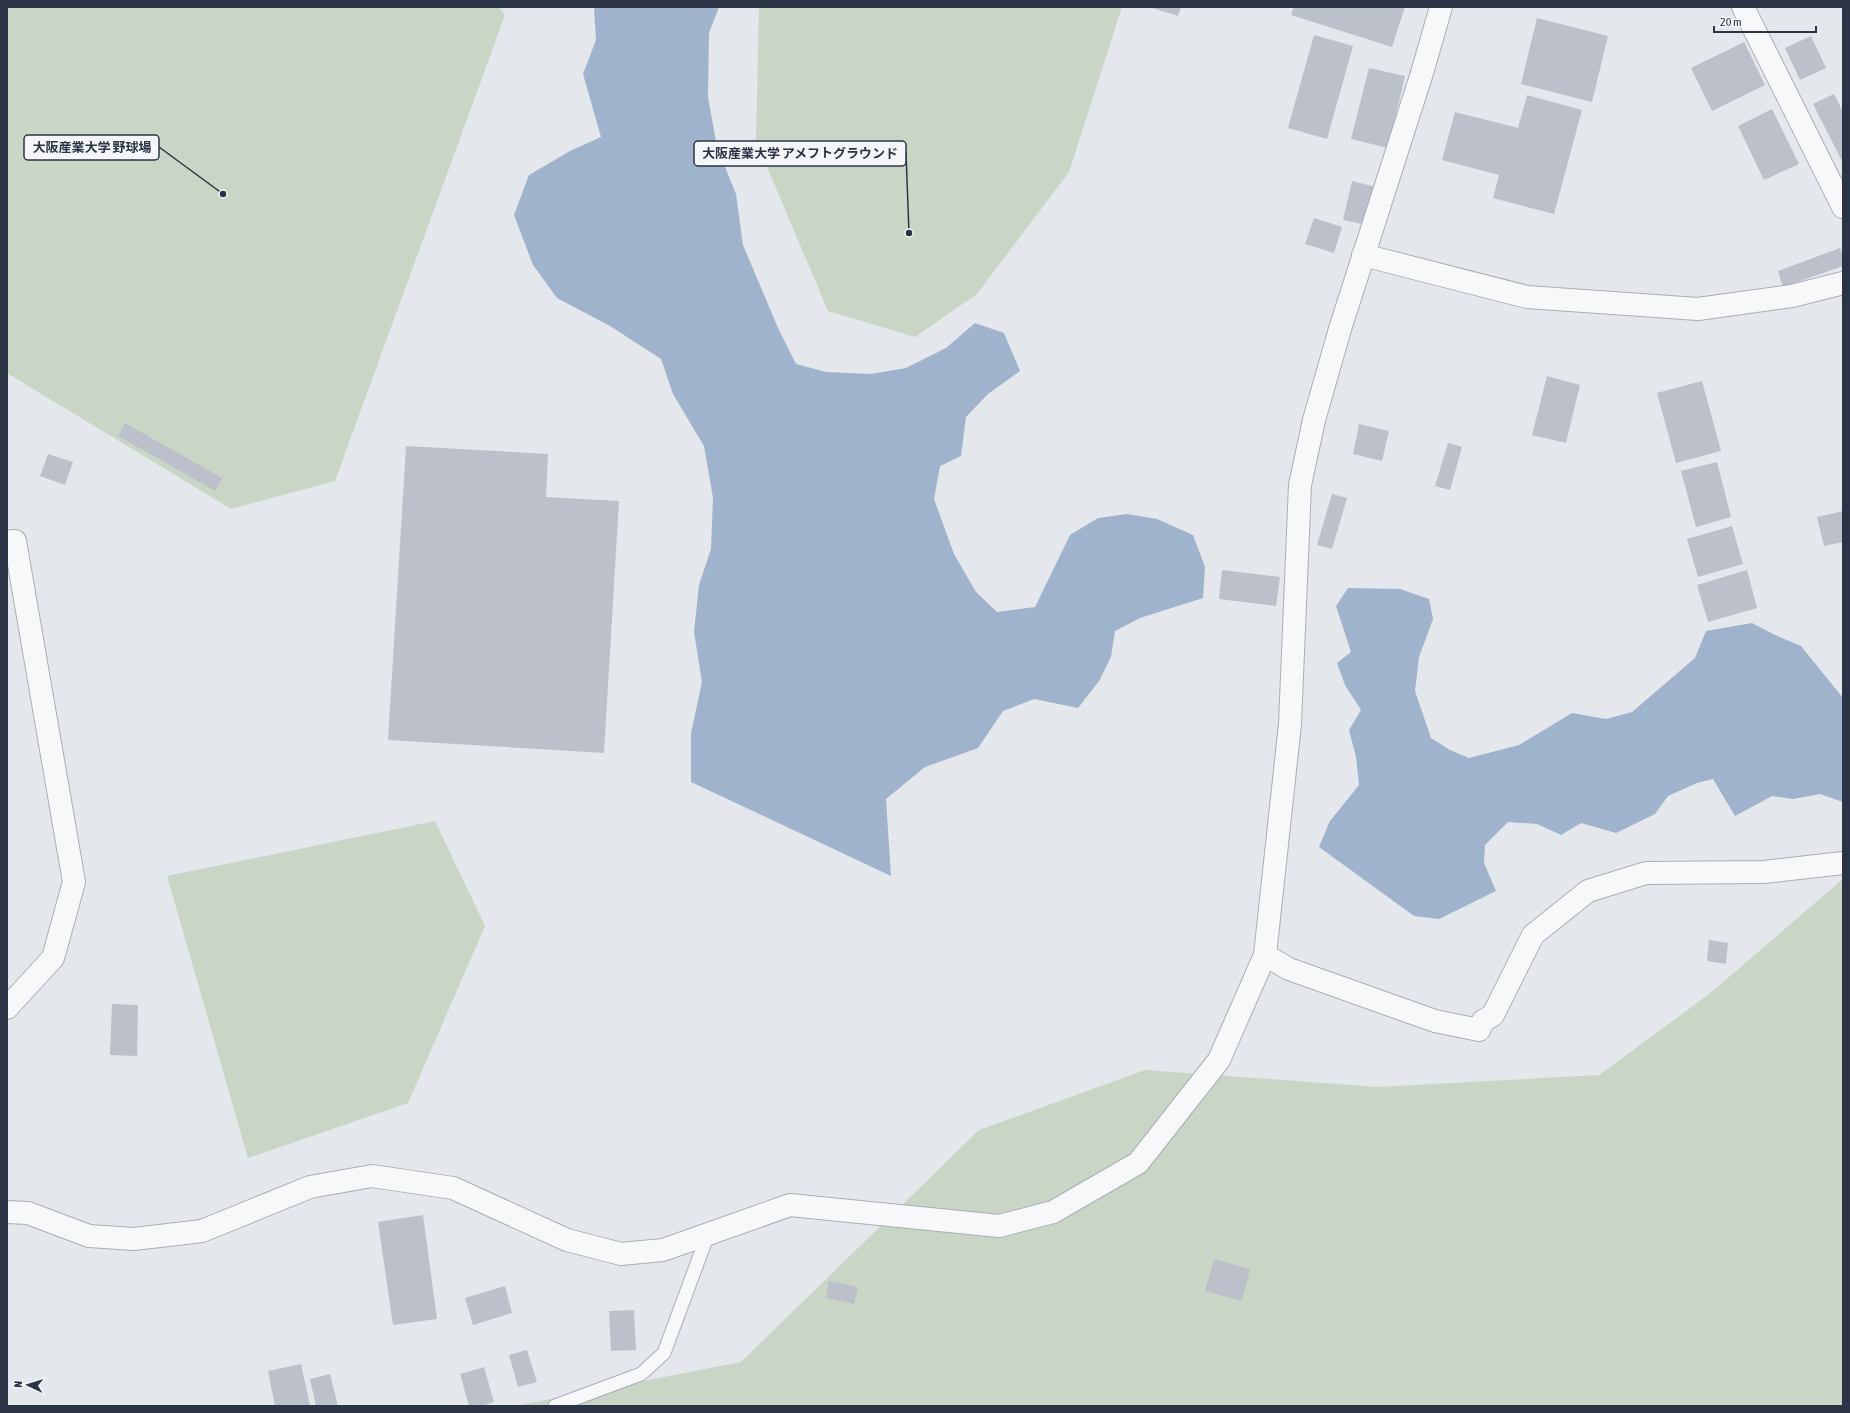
<svg xmlns="http://www.w3.org/2000/svg" width="1850" height="1413" font-family="'Asap Condensed','Noto Sans JP',sans-serif">
<style>
.green{fill:#c9d6c5}
.water{fill:#9fb4cc}
.building{fill:#bbc0ca}
.lines{fill:none;stroke-linecap:round;stroke-linejoin:round}
.lane-casing{stroke:#a9aeb7;stroke-width:15}
.street-casing{stroke:#a9aeb7;stroke-width:24}
.lane{stroke:#f7f8fa;stroke-width:13}
.street{stroke:#f7f8fa;stroke-width:22}
.leader{fill:none;stroke:#2b3445;stroke-width:1.5}
.callout-dot{fill:#2b3445;stroke:#f4f6f9;stroke-width:1.5}
.callout{fill:#f4f6f9;stroke:#2b3445;stroke-width:1.5}
.callout-label{font-size:13px;text-anchor:middle;font-weight:bold;fill:#2b3445}
</style>
<rect width="100%" height="100%" fill="#e4e7ec"/>
<path class="green" d="M7,7h492l6,8 -170,466 -104,28 -224,-136z
M759,7h363l-53,165 -92,122 -62,43 -87,-26 -72,-170z
M435,821l50,105 -77,177 -160,55 -81,-282z
M1843,879v527h-1328l226,-44 238,-232 166,-60 233,17 221,-12 109,-80z"/>
<path class="water" d="M594,7h125l-10,26 -1,64 9,50 19,47 7,51 35,83 18,36 30,8 45,2 35,-6 40,-20 29,-25 29,10 16,38 -32,23 -22,23 -5,39 -21,10 -6,33 20,55 22,38 21,20 38,-5 35,-72 28,-17 29,-4 30,5 36,16 12,32 -2,31 -63,20 -25,13 -4,26 -12,24 -21,27 -44,-9 -31,12 -25,37 -53,19 -39,32 5,77 -200,-94v-49l11,-51 -8,-50 5,-47 12,-36 2,-51 -9,-52 -31,-52 -12,-35 -51,-33 -53,-28 -24,-33 -19,-50 15,-40 41,-24 31,-14 -18,-63 13,-34z
M1348,588l52,1 29,10 4,20 -14,38 -4,34 16,47 19,12 19,8 50,-13 53,-32 34,6 26,-7 63,-54 11,-27 46,-8 23,12 26,11 42,52v104l-23,-8 -27,5 -21,-3 -37,20 -22,-37 -16,4 -29,13 -13,18 -39,19 -35,-10 -20,12 -24,-11 -29,-2 -23,23 -1,18 12,28 -57,28 -25,-3 -95,-69 11,-26 29,-36 -3,-28 -7,-27 12,-20 -16,-25 -8,-22 14,-11 -15,-46z"/>
<path class="building" d="M1149,7h32l-3,9z
M1294,7h111l-13,40 -101,-32z
M1537,18l71,18 -16,66 -71,-18z
M1314,35l39,11 -26,93 -39,-11z
M1811,36l15,32 -26,12 -15,-32z
M1744,42l21,43 -53,26 -21,-43z
M1369,68l36,8 -17,72 -37,-9z
M1834,94l9,18 -1,49 -29,-57z
M1527,95l55,15 -28,104 -61,-16 6,-23 -57,-15 13,-48 63,16z
M1772,109l27,55 -35,16 -26,-54z
M1352,181l24,6 -9,38 -24,-5z
M1314,218l28,9 -8,26 -29,-9z
M1840,248l3,9v9l-60,21 -5,-16z
M1547,376l33,9 -14,58 -34,-8z
M1702,381l19,70 -45,12 -19,-70z
M125,423l97,55 -7,13 -97,-55z
M1359,424l30,7 -7,30 -29,-7z
M1448,443l14,4 -12,43 -15,-4z
M406,446l142,8 -2,43 73,4 -15,252 -216,-13z
M48,454l25,8 -8,23 -25,-9z
M1717,462l14,55 -35,10 -15,-56z
M1332,494l15,4 -15,51 -15,-4z
M1843,511v31l-19,4 -7,-29z
M1732,526l11,38 -45,13 -11,-38z
M1222,570l58,7 -4,29 -57,-7z
M1747,570l10,38 -49,14 -11,-37z
M1709,940l19,3 -2,21 -19,-3z
M112,1004l26,1 -1,51 -27,-1z
M423,1215l14,104 -44,6 -15,-103z
M1214,1259l36,10 -8,32 -37,-10z
M829,1281l29,6 -4,17 -28,-6z
M505,1286l7,27 -39,12 -8,-27z
M634,1310l2,40 -25,1 -2,-40z
M527,1350l10,32 -19,5 -9,-32z
M301,1364l9,42h-35l-7,-35z
M484,1367l10,35 -13,4h-12l-9,-32z
M330,1374l8,32h-22l-6,-27z"/>
<g class="lines">
<defs>
<path id="lane" d="M555,1406l86,-32 23,-21 44,-119"/>
<path id="street" d="M1743,7l100,200
M1363,255l164,42 171,12 94,-13 51,-13
M7,542l8,-1 59,341 -21,76 -46,50
M1265,955l24,14 146,52 44,9 4,-9 10,-6 40,-80 55,-44 58,-18 118,-1 79,-9
M7,1212l21,1 61,23 45,3 68,-8 108,-44 62,-11 81,12 114,52 54,14 42,-4 127,-45 209,21 54,-14 85,-49 81,-103 46,-105 25,-231 10,-239 14,-65 26,-91 82,-256 19,-66"/>
</defs>
<use href="#lane" class="lane-casing"/>
<use href="#street" class="street-casing"/>
<use href="#lane" class="lane"/>
<use href="#street" class="street"/>
</g>
<path class="leader" d="M223 194L159 147M909 233L906 153"/>
<g class="callout-dot">
<circle cx="223" cy="194" r="4"/>
<circle cx="909" cy="233" r="4"/>
</g>
<g class="callout">
<rect x="24" y="135" width="135" height="25" rx="4"/>
<rect x="694" y="141" width="212" height="25" rx="4"/>
</g>
<g class="callout-label">
<text x="92" y="152">大阪産業大学 野球場</text>
<text x="800" y="158">大阪産業大学 アメフトグラウンド</text>
</g>
<rect width="1850" height="1413" fill="none" stroke="#2b3445" stroke-width="16"/>
<g transform="translate(28 1385) rotate(274)" stroke="#f4f6f9" stroke-width="3" paint-order="stroke">
<path d="M0-3L7 15L0 10L-7 15Z" fill="#2b3445"/>
<text y="-6" font-size="11" font-weight="bold" text-anchor="middle" fill="#2b3445">N</text>
</g>
<path d="M1714 26v6h102v-6" fill="none" stroke="#2b3445" stroke-width="2"/>
<text x="1720" y="26" font-size="12" fill="#2b3445" stroke="#f4f6f9" stroke-width="3" paint-order="stroke">20 m</text>
</svg>
